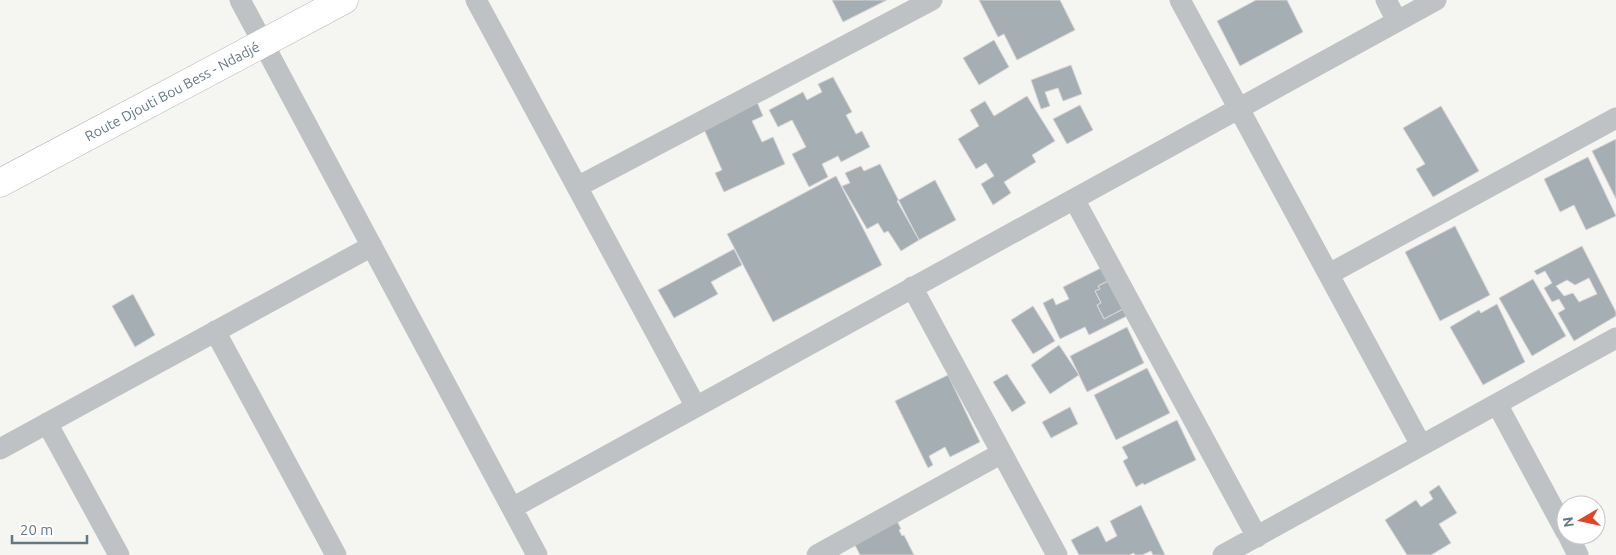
<svg xmlns="http://www.w3.org/2000/svg" width="1616" height="555" font-family="Ubuntu,sans-serif">
<style>
.building{fill:#a5aeb3;stroke:#d7d6d4;fill-rule:evenodd}
.lines{fill:none;stroke-linecap:round;stroke-linejoin:round}
.secondary-casing{stroke:#b0b6ba;stroke-width:29}
.street{stroke:#bec2c5;stroke-width:21}
.secondary{stroke:#fff;stroke-width:28}
.labels{text-anchor:middle;stroke-width:5;stroke-linejoin:round;paint-order:stroke}
.street-label{font-size:14px;fill:#647782;stroke:#fff}
</style>
<rect width="100%" height="100%" fill="#f5f5f1"/>
<path class="building" d="M832,0h55l-44,22z
M979,0h81l15,30 -58,30 -13,-26 -6,3z
M1256,0h31l16,32 -63,34 -23,-45z
M994,40l15,27 -30,18 -16,-27z
M1071,65l11,29 -19,7 -5,-13 -13,4 5,14 -9,3 -10,-29z
M833,77l19,35 -6,3 10,19 6,-3 8,16 -29,15 -3,-6 -16,8 6,13 -19,10 -17,-33 14,-7 -14,-27 -14,7 -9,-17 34,-18 4,8 15,-8 -4,-8z
M1027,96l28,45 -23,14 4,7 -32,20 7,11 -18,12 -12,-21 13,-8 -8,-13 -10,6 -18,-30 21,-13 -9,-16 15,-9 9,15z
M757,102l6,14 -11,5 10,21 11,-5 12,27 -61,28 -9,-19 7,-3 -19,-43z
M1080,105l13,25 -26,14 -14,-25z
M1441,106l38,65 -46,26 -17,-28 9,-5 -22,-36z
M1616,139v60l-24,-48z
M1588,157l28,59 -30,14 -12,-25 -14,7 -16,-33z
M880,164l39,76 -18,11 -13,-20 -4,2 -6,-10 -11,6 -25,-43 8,-3 -5,-10 16,-7 3,5z
M836,176l46,89 -109,57 -46,-88z
M935,180l21,40 -37,20 -22,-39z
M1455,226l35,69 -50,26 -35,-69z
M1582,246l34,66v4l-42,25 -16,-28 7,-4 -6,-10 -7,3 -8,-14 8,-5 -7,-12 -8,4 -3,-4zM1589,278l8,16 -18,8 -6,-9 -9,3 -8,-10 11,-6 8,5z
M734,249l8,16 -31,17 7,12 -44,24 -16,-28z
M1105,266l24,49 -40,20 -4,-8 -25,12 -17,-36 10,-5 3,7 13,-6 -6,-12zM1108,281l15,28 -19,10 -7,-14 4,-2 -6,-12 5,-2 -2,-3z
M1533,279l33,57 -34,20 -33,-58z
M1108,281l15,28 -19,10 -7,-14 4,-2 -6,-12 5,-2 -2,-3z
M133,294l22,41 -20,12 -23,-41z
M1497,304l28,58 -42,23 -33,-58 29,-17 2,3z
M1033,306l22,35 -22,13 -22,-34z
M1127,327l17,36 -57,29 -17,-36z
M1059,345l20,30 -29,19 -19,-29z
M1147,368l23,45 -54,27 -22,-45z
M1007,374l19,29 -14,9 -19,-30z
M948,375l32,67 -30,15 -5,-10 -16,9 4,9 -5,3 -33,-67z
M1070,407l8,17 -27,14 -9,-16z
M1177,420l19,40 -52,25 -1,-2 -7,4 -13,-26 5,-3 -6,-11z
M1439,485l18,28 -18,11 12,19 -20,12h-24l-22,-35 31,-20 5,7 12,-8 -4,-7z
M1141,505l24,50h-12l-2,-4 -9,4h-7l-1,-2 -5,2h-50l-8,-15 27,-14 8,16 11,-6 -7,-15z
M897,521l4,8 -2,1 3,6 2,-1 10,20h-54l-6,-12z"/>
<g class="lines">
<defs>
<g id="secondary">
<path id="s1" d="M0,183l344,-183"/>
</g>
</defs>
<use href="#secondary" class="secondary-casing"/>
<path class="street" d="M240,0l297,555
M476,0l220,407
M1180,0l241,445
M1386,0l11,21
M577,187l355,-187
M1074,199l183,338
M1329,274l287,-156
M912,287l145,268
M215,331l121,224
M1497,404l69,128
M47,423l72,132
M0,449l372,-203
M512,508l924,-508
M1568,535l10,20
M817,555l185,-102
M1223,555l393,-217"/>
<use href="#secondary" class="secondary"/>
</g>
<g class="labels">
<g class="street-label">
<text dy="5" stroke="none"><textPath href="#s1" startOffset="195">Route Djouti Bou Bess - Ndadjé</textPath></text>
</g>
</g>
<g transform="translate(1581 520) rotate(261)"><circle r="24" fill="#ffffff" stroke="#c1c9cd"/>
<path d="M0-4L9 19L0 12L-9 19Z" fill="#e24425"/>
<text y="-8" font-size="14" font-weight="bold" text-anchor="middle" fill="#647782">N</text>
</g>
<path d="M12 535v8h75v-8" fill="none" stroke="#647782" stroke-width="2.5"/>
<text x="20" y="535" font-size="15" fill="#647782" stroke="#ffffff" stroke-width="4" paint-order="stroke">20 m</text>
</svg>
